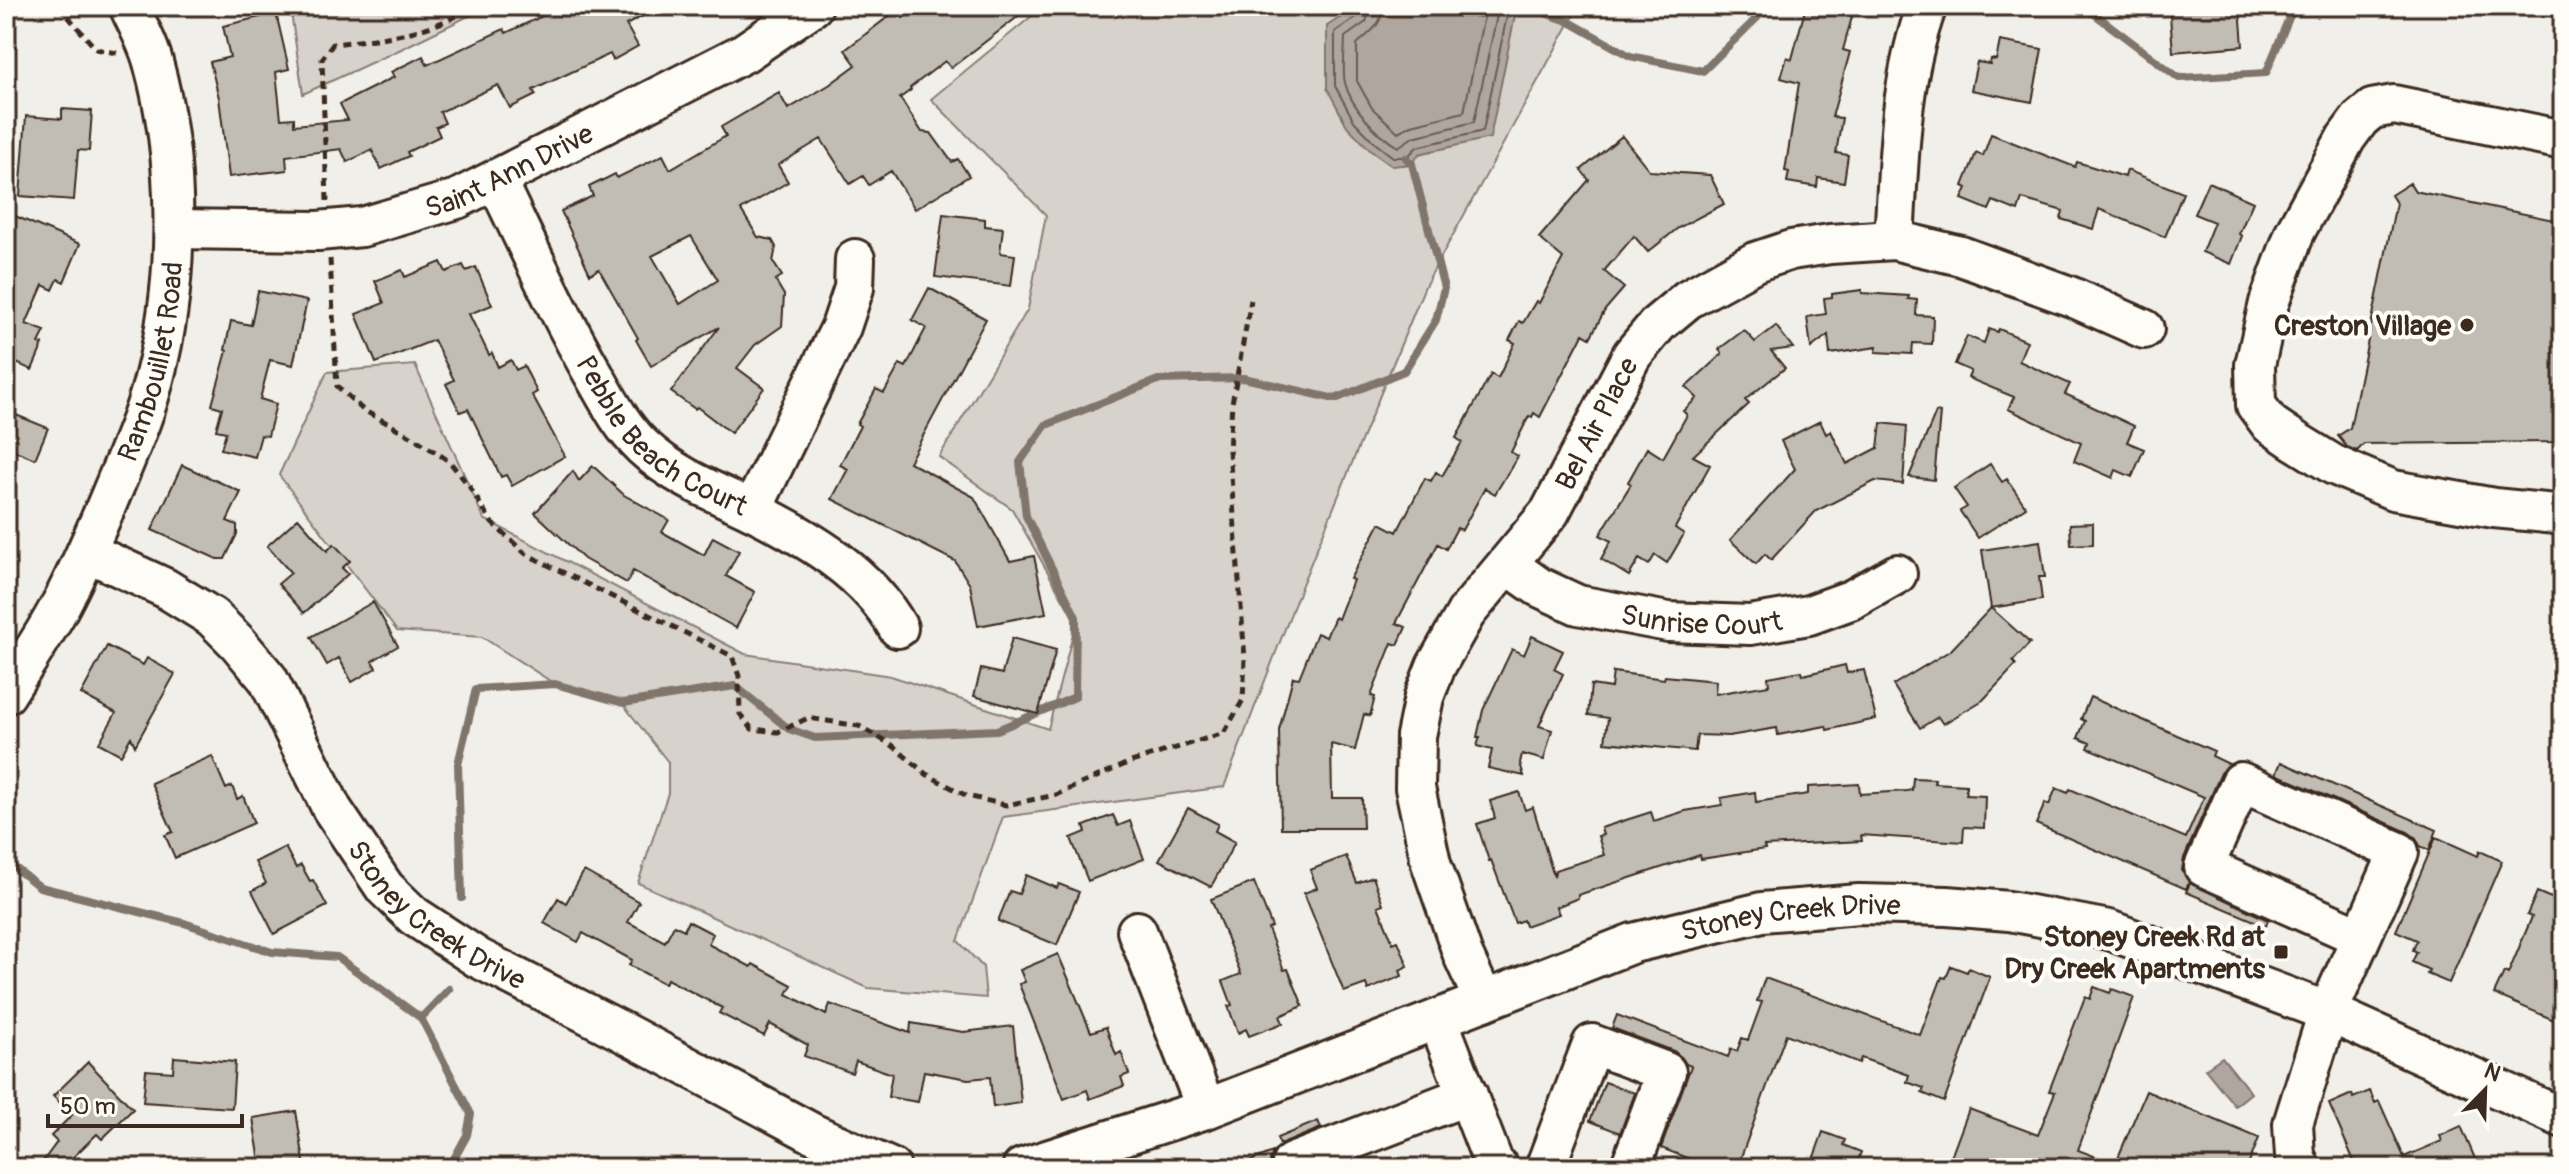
<svg xmlns="http://www.w3.org/2000/svg" width="2569" height="1174" font-family="Pangolin,sans-serif">
<style>
.green{fill:#d7d2cc;stroke:#897e75;stroke-width:2}
.water{fill:#aea69f;stroke:#80746b;stroke-width:2}
.lines{fill:none;stroke-linecap:round;stroke-linejoin:round}
.shore{stroke:#695c52;stroke-width:2}
.stream{stroke:#80746b;stroke-width:8}
.building{fill:#c1bcb4;stroke:#3b2a1e;stroke-width:2;fill-rule:evenodd}
.minor-casing{stroke:#3b2a1e;stroke-width:44}
.path{stroke:#3b2a1e;stroke-width:5;stroke-dasharray:8 6;stroke-linecap:butt}
.minor{stroke:#fdfcf7;stroke-width:38}
.poi-dot{fill:#3b2a1e;stroke:#fdfcf7;stroke-width:3}
.labels{text-anchor:middle;stroke-width:8;stroke-linejoin:round;paint-order:stroke}
.street-label{font-size:28px;fill:#3b2a1e;stroke:#fdfcf7}
.poi-label{font-size:28px;font-weight:bold;fill:#3b2a1e;stroke:#fdfcf7;text-anchor:end}
</style>
<rect width="100%" height="100%" fill="#f1efea"/>
<filter id="ink" filterUnits="userSpaceOnUse"><feTurbulence type="fractalNoise" baseFrequency=".0125" numOctaves="2"/><feDisplacementMap in="SourceGraphic" scale="16" xChannelSelector="R" yChannelSelector="G"/><feConvolveMatrix kernelMatrix="1 2 1 2 8 2 1 2 1" color-interpolation-filters="sRGB"/></filter>
<g filter="url(#ink)">
<path class="green" d="M290,6h199l-90,44 -96,44z
M1044,6h535l-154,280 -122,296 -79,205 -221,30 -45,124 25,26 3,31 -118,-10 -230,-105 30,-90v-31l-46,-59 -67,-19 -73,-47 -85,-6 -118,-156 48,-103 88,-7 69,154 261,135 146,22 157,53 28,-107 -64,-113 -73,-52 89,-148 18,-94 -115,-116z"/>
<path class="water" d="M1358,6h159l-27,132 -71,16 -7,10 -20,2 -21,-15 -24,-25 -20,-38v-62z
M2222,1057l29,36 -16,13 -30,-37z"/>
<g class="lines">
<path class="shore" d="M1361,6l-2,9 -24,17v54l19,35 22,23 17,13h14l10,-10 66,-16 26,-125
M1371,6l-5,16 -21,15c0,14 -3,33 0,46 6,24 32,52 53,64l15,-10 61,-15 25,-116
M1383,6c-1,20 -13,26 -26,38v37l15,27 26,24 14,-7 52,-13 22,-106"/>
<path class="stream" d="M1524,6l44,15 62,35 73,15 66,-65
M2084,6l95,72 87,-5 28,-67
M6,861l34,26 144,36 88,29 65,5 84,61 50,96 -4,21 -18,33
M462,898l-4,-134 18,-75 79,-5 68,19 112,-17 54,43 26,9 182,-8 78,-33 1,-80 -50,-101 -6,-54 26,-37 112,-45 86,-2 91,21 69,-28 32,-51 8,-32 -32,-124 -6,-6
M421,1018l28,-29"/>
</g>
<path class="building" d="M564,6h97l-35,19 12,21 -25,14 -3,-6 -77,36 3,5 -26,13 -12,-23 -58,27 5,11 -9,4 4,9 -33,16 2,4 -28,13 -9,-19 -25,12 -6,-13 -55,7 1,14 -58,7 -10,-79 -9,-36 20,-5 -7,-31 53,-13 13,56 -13,3 5,47 13,-1v7l54,-5 -8,-16 54,-27 -3,-5 32,-16 4,9 77,-36 2,4z
M919,6h113l-81,62 -6,-7 -35,27 1,2 -11,8 22,34 9,1 21,29 6,-3 11,17 -54,33 -24,-38 -22,14 -6,-9 -13,8 -29,-45 -43,26 10,17 -47,28 17,27 14,3 4,7 -3,15 9,14 -7,4 9,15 -2,31 -27,19 -18,23 27,20 -33,45 -34,-26 -2,2 -24,-17 48,-65 -68,39 -15,-26 2,-2 -39,-69 -9,5 -29,-63 32,-15 -4,-9 26,-13 2,4 46,-23 7,14 56,-33 -5,-9 58,-34 9,16 41,-24 27,-20 -11,-15 52,-40 6,8zM691,236l27,44 -38,24 -28,-48z
M1806,6h49l-12,44 7,2 -18,65 10,1 -6,35 12,2 -4,27 -26,-4 -1,9 -30,-5 2,-10 -4,-1 14,-88 -18,-5 6,-21 5,2z
M2177,6h63l3,40 -70,6 -3,-36z
M2000,41l42,8 -10,53 -61,-12 6,-28 13,2 1,-5 5,1z
M62,109l30,2 -3,40 -11,-1 -4,50 -54,-4 6,-80 36,3z
M1991,134l84,33 2,-5 48,15 2,-7 56,23 -18,44 -66,-28 -6,20 -32,-10 2,-8 -41,-12 -4,12 -25,-10 -4,9 -27,-11 5,-11 -4,-2 13,-33 7,3z
M1622,136l28,35 60,4 14,29 -46,24 -30,24 -14,-16 -30,35 20,17 -19,22 -15,28 -7,-4 -43,83 -6,-4 -2,4 -3,-1 -18,36 7,4 -23,38 -10,-6 -23,42 -5,-2 -11,21 -8,-5 -42,79 10,4 -8,18 -6,-2 -21,53 4,1 -5,19 -6,-2 -9,36 -24,-6 1,54h30l1,30h-82l-2,-98 14,-53 6,1 18,-45 9,4 9,-20 3,2 15,-39 -3,-1 30,-56 17,9 28,-54 6,3 5,-9 6,4 20,-34 -6,-4 35,-64 7,4 17,-35 -6,-3 10,-19 4,2 13,-22 3,2 24,-45 -24,-20 50,-58 -8,-10z
M2208,182l45,20 -14,32 3,2 -11,28 -29,-12 12,-30 -20,-8z
M2410,183l5,8 148,31v220l-199,2 -7,7 -10,-4 -9,-11 12,-8 46,-225 -5,-8z
M6,212l74,32 -16,38 -6,-3 -5,11 -10,-5 -17,39 19,7 -6,12 4,1 -11,26 -22,-10 -4,10z
M943,214l42,5v7l18,2 -3,25 15,2 -4,31 -76,-9z
M441,262l5,10 17,-7 3,6 10,-4 16,38 -23,9 20,41 3,-2 6,14 13,-7 5,10 8,-4 13,26 -5,3 33,61 -53,30 -6,-11 -5,2 -33,-68 -8,3 -14,-28 8,-4 -20,-40 -58,23 -20,-49 28,-11 -9,-22 27,-11 3,7z
M929,288l57,31 -77,143 65,35 36,64 24,-5 12,57 -68,13 -8,-41 -15,-24 -123,-62 16,-30 -8,-4 20,-39 -3,-2 19,-35 8,4 16,-29 6,3 20,-39 -14,-8z
M1862,290v3l47,3 -1,3 9,1 -1,15 17,1 -1,28 -19,-1 -1,11 -36,-2 1,-5 -47,7 -2,-19 -17,13 -4,-31 19,-3 -2,-16 8,-1v-3z
M258,291l49,10 -14,64 -23,-5 -10,39 16,5 -8,32 -7,-1 -6,22 -34,-8 5,-17 -10,-2 6,-22 -10,-3 15,-54 -2,-1 6,-29 20,4z
M1776,326l17,22 -22,3 14,17 -40,32 4,4 -56,52 17,9 -35,63 9,6 -17,29 -12,-8 -6,10 -10,-6 -10,17 -28,-17 10,-18 -11,-6 31,-51 -3,-2 19,-34 16,10 24,-43 -4,-4 14,-13 -11,-11 36,-33 -3,-5 25,-19 11,12z
M1989,329l8,3 2,-3 28,12 -8,20 51,23 -5,10 69,32 -7,16 17,7 -12,28 -16,-7 -3,8 -39,-17 7,-18 -73,-34 6,-12 -46,-19 3,-7 -16,-7 12,-28 17,7z
M6,411l42,17 -13,31 -29,-12z
M1936,412l4,1 -6,67 -25,-3z
M1820,421l6,13 5,-3 16,33 31,-16 3,-25 26,3 -4,58 -28,-3 -59,30 -45,49 -6,-6 -9,10 -26,-24 65,-71 -14,-28z
M1990,464l12,18 5,-3 19,28 -48,31 -18,-27 7,-4 -13,-19z
M182,465l59,27 -14,29 10,4v9l-12,25h-8l-65,-29z
M593,466l31,29 45,25 -7,12 42,23 9,-18 26,14 -13,25 29,16 -19,36 -103,-57 -6,12 -43,-24 -49,-46 38,-42 6,10z
M298,518l29,33 7,-7 16,17 -8,7 6,6 -44,39 -26,-29 13,-11 -24,-27z
M2093,523v21l-22,1 -1,-21z
M2040,541l5,36h-6l3,23 -51,8 39,35 -17,18 3,4 -33,35 -40,24 -5,-7 -18,11 -27,-43 58,-35 40,-42 -9,-58z
M373,602l25,44 -26,15 4,7 -24,14 -13,-24 -12,7 -16,-28z
M1532,636l31,15 -9,18 9,5 -24,52 13,4 -8,30 -22,-6 -2,9 4,13 -36,-8 4,-18 -15,-4 3,-9h-3l6,-27 29,-61 12,6z
M1012,638l44,12 -18,64 -64,-18 7,-27 21,5z
M107,646l36,19 4,-7 28,16 -40,72 -4,-9 -10,18 -22,-12 17,-30 -35,-19z
M1845,665l2,8 17,-3 12,49 -49,11 -1,-4 -48,9 -1,-7 -48,8 -32,-1 -2,16 -90,-9 3,-24 -20,-3 3,-30 20,3 2,-16 51,7 1,-3 51,5 -1,13 54,-9 -1,-8 34,-6 1,4z
M2090,697l124,54 -2,5 17,8 -8,9 -37,85 -2,12 7,12 -3,7 -150,-65 9,-21 4,2 7,-17 12,5 2,-4 116,49 18,-41 -116,-49 2,-5 -12,-5 7,-17 -4,-2z
M212,756l14,33 6,-3 5,13 6,-3 11,27 -79,35 -10,-23 8,-3 -22,-49z
M2281,762l156,68 -8,20 -9,-4 -4,-8 -8,-6 -132,-58z
M1913,778l22,1 -1,4 32,2v10l19,1 -1,32 -20,-1 -1,15 -102,-7 1,6 -98,5 1,3 -64,10 -1,-4 -122,40v3l-22,9 3,7 -34,12 -2,-6 -8,3 -24,-63 -2,1 -12,-37 18,-6 -5,-17 29,-9 6,18 8,-3 21,70 1,-7 49,-15 -6,-19 5,-1 -2,-7 50,-16 3,9 31,-10 37,-6 -1,-7 34,-6 1,10 52,-8v-7l51,-3 1,10 47,-3 5,-1z
M1188,808l30,16 -3,7 20,11 -24,45 -52,-27z
M1113,815l5,11 12,-5 14,38 -56,22 -17,-43 15,-6 -2,-6z
M2436,837l42,19 2,-5 22,10 -53,122 -22,-9 2,-4 -17,-8 5,-10 -4,-2 4,-10 -21,-9z
M285,847l11,21 5,-3 9,16 3,-1 14,26 -53,28 -22,-43 14,-8 -11,-21z
M1346,856l11,27 16,-6 10,27 -5,2 15,37 5,-2 10,25 -8,4 2,6 -34,14 -2,-6 -22,8 -40,-99 13,-5 -7,-18z
M584,871l55,31 -11,20 37,20 9,-17 10,5 4,-9 25,13 -5,10 43,23 2,-3 39,21 -5,9 39,21 4,-11 80,29 1,-10 52,9 50,-6 8,77 -28,4 -3,-30 -22,2 -44,-8 -6,31 -30,-5 4,-23 -36,-13 -4,12 -48,-17 4,-11 -38,-21 -6,12 -45,-23 3,-5 -55,-29 -2,5 -36,-19 3,-5 -49,-27 -5,9 -34,-19 14,-25 8,5z
M1026,875l31,13 2,-4 20,8 -22,53 -59,-24 12,-30 9,3z
M1254,882l18,45 -4,2 16,41 4,-1 15,37 -23,10 3,7 -34,13 -3,-7 -8,4 -10,-27 4,-1 -9,-24 18,-7 -30,-75z
M2190,883l78,37 -2,6 -80,-34z
M2537,892l26,11v121l-69,-30 10,-22 4,2 24,-57 -5,-2z
M1058,954l33,78 15,-5 10,28 5,-3 8,22 -8,3 3,9 -34,13 -3,-9 -23,9 -45,-115 6,-2 -5,-12z
M1951,966l16,6 2,-4 21,9 -46,125 -22,-9 2,-5 -17,-6 2,-7 -48,-17 -2,5 -73,-29 -49,134h-45l3,-7 -34,-13 30,-82 -5,-2 -4,-6 -8,-7 -62,-23 5,-13 111,42 3,-8 6,2 5,-13 6,2 14,-38 -5,-1 8,-23 155,57 22,-58 4,1z
M2094,987l16,6 2,-4 22,8 -56,153 42,16v2h-173l22,-59 69,26 17,-43 -6,-1 12,-31 24,-63 5,2z
M174,1057l61,5 -3,46 -89,-6 3,-32 27,2z
M88,1062l45,47 -31,30 -5,-5 -35,34h-24l19,-26 -6,-6 21,-21 -19,-19z
M1605,1082l30,11 -15,40 -30,-12z
M2146,1091l113,47 -12,30 -9,-4 -2,4h-100l-19,-8z
M2370,1091l5,12 4,-2 25,56 38,-16 -2,-5 21,-10 18,42h-122l-28,-64 23,-10 1,4z
M296,1111l9,57h-44l-8,-50z
M1318,1121l3,7 -41,17 -3,-7z
M1823,1132l22,8 -2,5 18,7 -6,16h-45z
M1273,1152l-3,8 1,8h-34v-2z"/>
<g class="lines">
<defs>
<g id="minor">
<path d="M2563,140l-169,-35 -22,4 -12,10 -14,19 -51,94 -26,71 -14,62 1,40 14,19 25,17 39,24 59,25 101,18 62,6 7,3"/>
<path id="s1" d="M496,180c32,66 62,133 99,197 14,25 27,50 48,70 32,30 72,45 111,64 55,28 113,61 144,117"/>
<path id="s2" d="M174,229l144,2 44,-4 95,-28 287,-146 69,-47"/>
<path d="M1894,240c5,-80 5,-158 33,-234"/>
<path d="M752,510l89,-183 13,-39 1,-29"/>
<path id="s3" d="M87,552l78,36 47,29 26,26 30,36 64,130 53,79 29,28 64,42 141,72 193,103 79,35"/>
<path id="s4" d="M1508,565l31,22 39,18 90,17 82,3 59,-10 44,-16 44,-25"/>
<path id="s5" d="M6,694c18,-29 38,-58 54,-88 23,-43 41,-88 60,-133 13,-32 27,-64 35,-98 25,-97 25,-216 -2,-313 -5,-19 -16,-38 -24,-56"/>
<path d="M1137,931l69,178"/>
<path id="s6" d="M1484,1001l-21,-46 -32,-92 -16,-75 1,-52 8,-39 12,-31 30,-53 84,-101 82,-157 26,-31 30,-25 67,-37 36,-12 39,-6 64,-4 67,16 111,41 72,32"/>
<path d="M1438,1020l56,144 5,4"/>
<path d="M1292,1163l176,-68"/>
<path id="s7" d="M1022,1168l184,-59 427,-166 129,-31 97,-8 88,2 62,5 100,19 219,82 235,106"/>
<path d="M1545,1168l47,-124 74,28 -36,96"/>
<path d="M2301,1168l-6,-12 -2,-32 35,-112 71,-160 -158,-70 -37,85 157,70"/>
</g>
</defs>
<use href="#minor" class="minor-casing"/>
<path class="path" d="M59,6l37,43 21,4
M327,201l-5,-142 11,-15c54,-6 96,-11 143,-38
M330,259l7,127 26,24 48,26 38,25 20,25 23,37 34,31 206,102 7,20 1,38 12,15 26,3 30,-14 51,8 33,19 34,29 41,22 39,9 50,-10 72,-32 96,-30 19,-33 2,-41 -16,-209 3,-47 19,-103"/>
<use href="#minor" class="minor"/>
</g>
</g>
<g class="poi-dot">
<circle cx="2467" cy="325" r="8"/>
<rect x="2273" y="944" width="16" height="16" rx="4"/>
</g>
<g class="labels">
<g class="street-label">
<text dy="10" stroke="none"><textPath href="#s2" startOffset="346">Saint Ann Drive</textPath></text>
<text dy="10" stroke="none"><textPath href="#s5" startOffset="366">Rambouillet Road</textPath></text>
<text dy="10" stroke="none"><textPath href="#s6" startOffset="642">Bel Air Place</textPath></text>
<text dy="10" stroke="none"><textPath href="#s1" startOffset="312">Pebble Beach Court</textPath></text>
<text dy="10" stroke="none"><textPath href="#s4" startOffset="206">Sunrise Court</textPath></text>
<text dy="10" stroke="none"><textPath href="#s3" startOffset="522">Stoney Creek Drive</textPath></text>
<text dy="10" stroke="none"><textPath href="#s7" startOffset="812">Stoney Creek Drive</textPath></text>
</g>
<g class="poi-label">
<text x="2451" y="335">Creston Village</text>
<text x="2265" y="946">Stoney Creek Rd at<tspan x="2265" dy="32">Dry Creek Apartments</tspan></text>
</g>
</g>
<rect width="2569" height="1174" fill="none" stroke="#fdfcf7" stroke-width="32"/>
<rect x="16" y="16" width="2537" height="1142" fill="none" stroke="#3b2a1e" stroke-width="3" filter="url(#ink)"/>
<g transform="translate(2485 1090) rotate(23)" stroke="#fdfcf7" stroke-width="6" paint-order="stroke">
<path d="M0-6L14 30L0 20L-14 30Z" fill="#3b2a1e"/>
<text y="-12" font-size="22" font-weight="bold" text-anchor="middle" fill="#3b2a1e">N</text>
</g>
<path d="M48 1114v12h194v-12" fill="none" stroke="#3b2a1e" stroke-width="4"/>
<text x="60" y="1114" font-size="24" fill="#3b2a1e" stroke="#fdfcf7" stroke-width="6" paint-order="stroke">50 m</text>
</svg>
